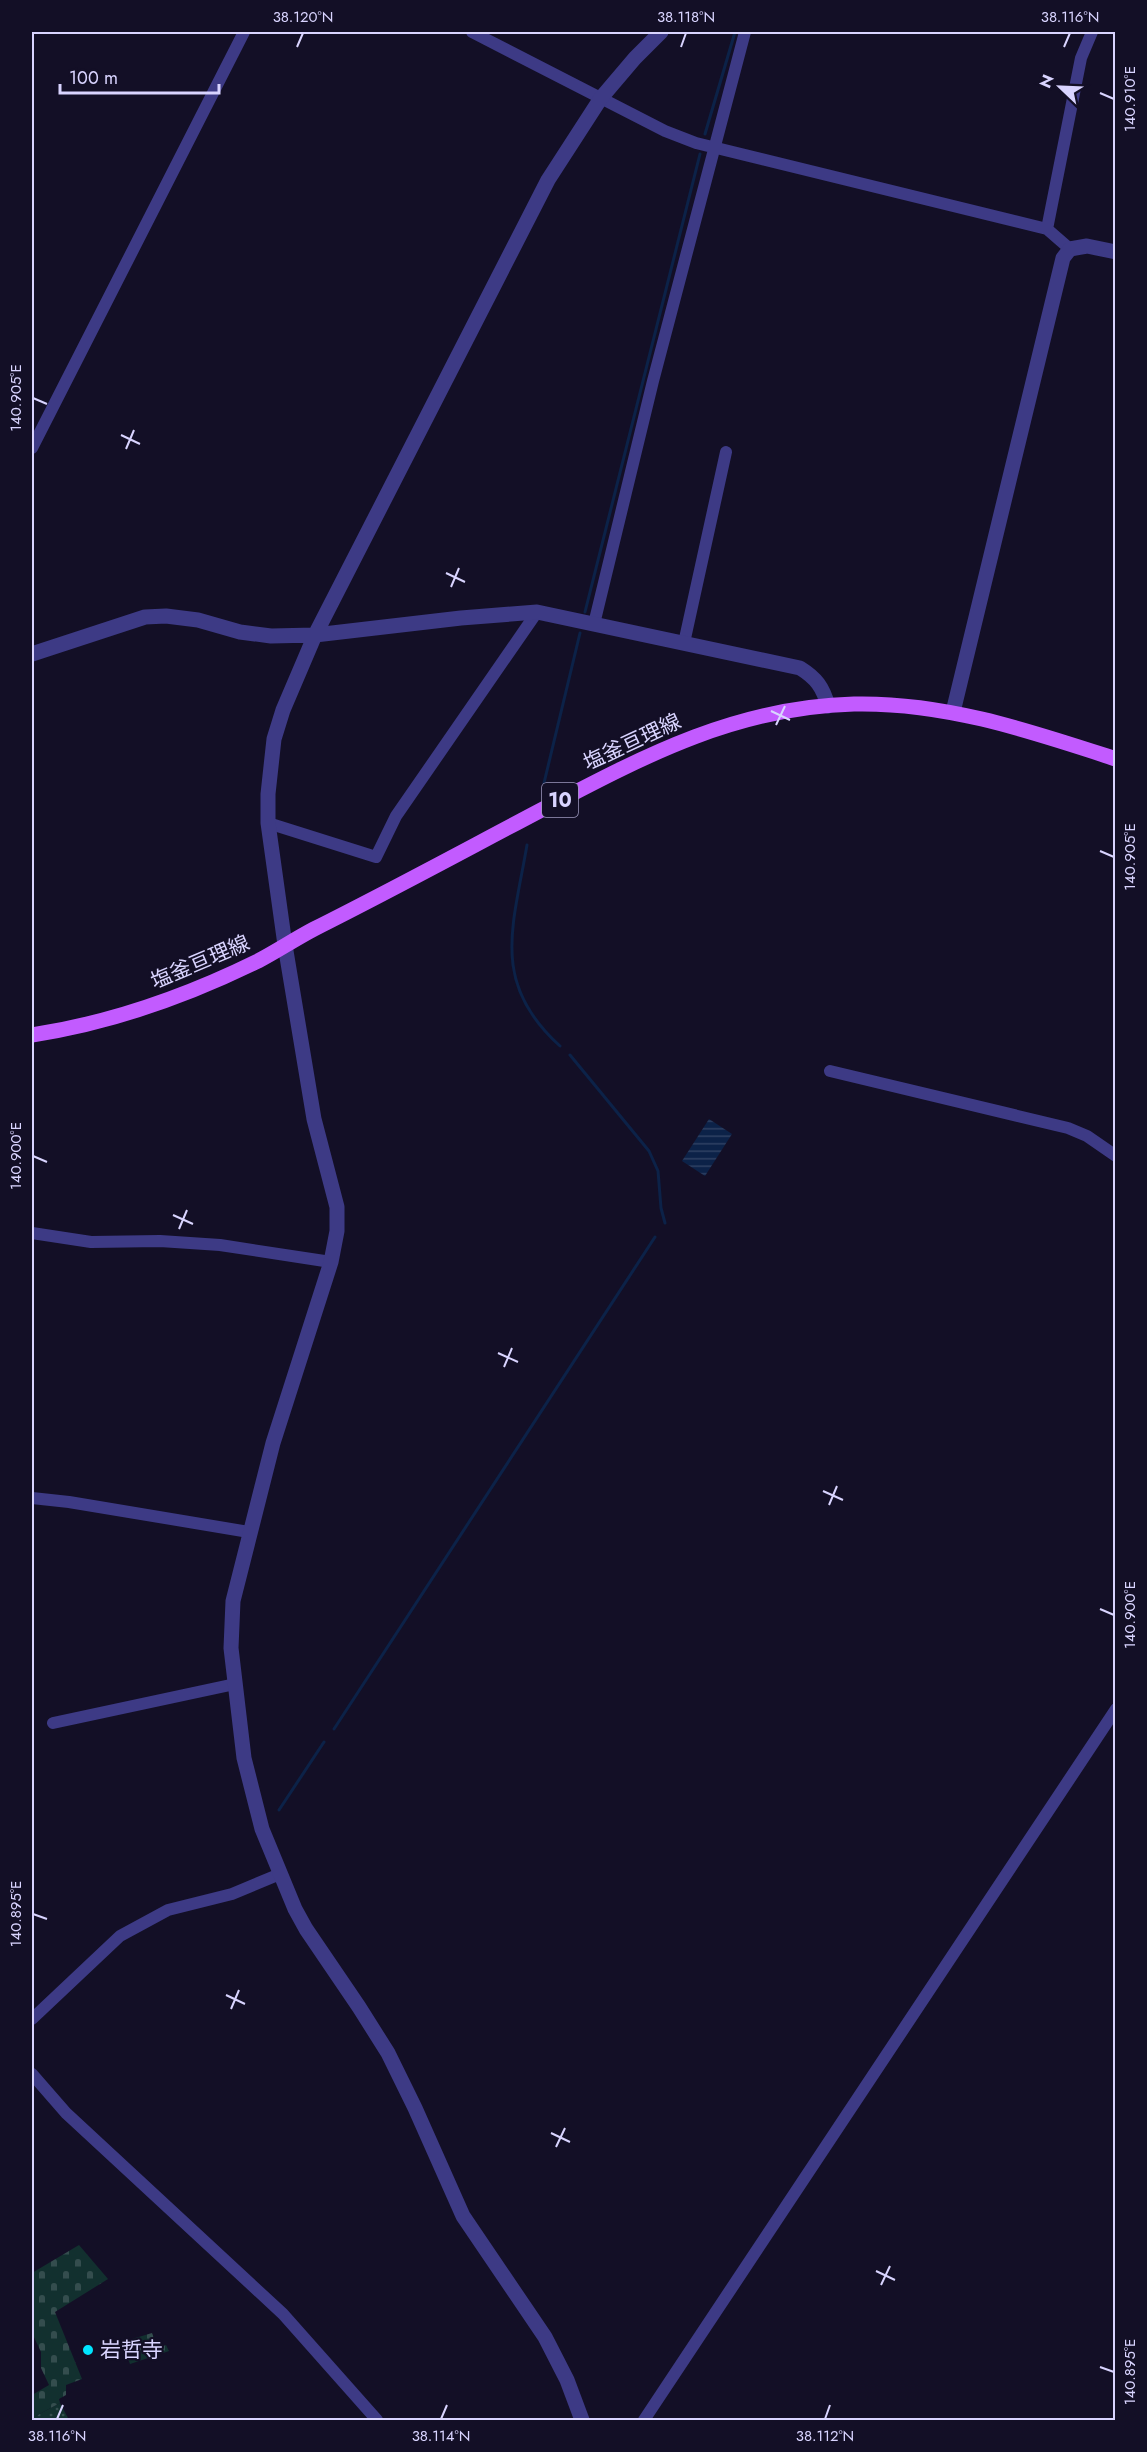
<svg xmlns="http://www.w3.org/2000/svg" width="1147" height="2452" font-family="Jost,'Noto Sans JP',sans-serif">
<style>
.grass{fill:url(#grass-dots)}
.cemetery{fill:url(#cemetery-stones)}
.water{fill:url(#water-rules)}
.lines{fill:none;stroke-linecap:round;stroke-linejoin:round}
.stream{stroke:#0c2248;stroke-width:3}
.minor{stroke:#3d3a85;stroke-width:12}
.tertiary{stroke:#3d3a85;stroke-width:15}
.primary{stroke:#c25bff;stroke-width:15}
.ticks{fill:none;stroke:#d9d4ff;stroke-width:2}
.poi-dot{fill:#00e5ff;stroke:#130f26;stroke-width:2}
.labels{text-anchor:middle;stroke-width:4.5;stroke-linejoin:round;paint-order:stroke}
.shield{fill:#130f26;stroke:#9e99be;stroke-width:1.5}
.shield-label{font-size:20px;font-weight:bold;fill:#d9d4ff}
.street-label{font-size:21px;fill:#d9d4ff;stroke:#130f26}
.poi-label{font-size:21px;fill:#d9d4ff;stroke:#130f26;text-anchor:start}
.neatline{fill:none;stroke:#d9d4ff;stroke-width:2}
.ticks-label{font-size:15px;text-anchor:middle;fill:#d9d4ff}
</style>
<defs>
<pattern id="grass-dots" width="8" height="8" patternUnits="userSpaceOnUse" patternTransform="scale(1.5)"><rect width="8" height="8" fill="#12302f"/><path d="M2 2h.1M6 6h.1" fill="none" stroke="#344d4e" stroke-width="1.8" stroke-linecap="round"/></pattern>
<pattern id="cemetery-stones" width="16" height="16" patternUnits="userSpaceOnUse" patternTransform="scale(1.5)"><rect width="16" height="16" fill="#12302f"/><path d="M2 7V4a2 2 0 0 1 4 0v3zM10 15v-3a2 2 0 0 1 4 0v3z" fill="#344d4e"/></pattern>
<pattern id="water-rules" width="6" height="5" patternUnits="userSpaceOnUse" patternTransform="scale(1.5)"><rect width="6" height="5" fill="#0c2248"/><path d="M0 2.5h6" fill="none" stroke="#2f4163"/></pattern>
</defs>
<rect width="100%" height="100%" fill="#130f26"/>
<path class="grass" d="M60,2403l9,17h-37v-2z"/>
<path class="cemetery" d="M79,2245l29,34 -53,33 27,67 -16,6v10l-7,4 1,4 -28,15v-23l17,-10 -8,-17v-16l-9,-19v-60z
M152,2333l6,15 8,-3 3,6 -39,13 -8,-22z"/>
<path class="water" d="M709,1119l23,15 -27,42 -23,-15z"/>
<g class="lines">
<path class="stream" d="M705,134l30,-102
M585,612l115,-458
M544,783l36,-150
M527,845c-14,82 -37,138 33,201
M570,1055l79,96 9,20 3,37 4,15
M334,1729l321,-492
M279,1810l45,-68"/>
<path class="minor" d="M472,32l193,99 31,12 351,86 23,20
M1047,229l34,-171 11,-26
M32,448l212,-416
M594,624l59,-243 92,-349
M684,643l42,-191
M268,823l108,34 20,-41 141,-204
M830,1071l238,57 19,8 29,20
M32,1233l59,9 69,-1 60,4 111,17
M32,1498l37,4 180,30
M53,1723l182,-39
M32,2019l88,-83 48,-26 64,-16 48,-20
M32,2074l34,39 217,201 94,106
M644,2420l472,-711"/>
<path class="tertiary" d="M32,654l113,-37 21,-1 32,4 42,12 31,4 44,-1 146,-17 76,-6 263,56c16,10 23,19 28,38
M953,712l110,-454 7,-9 17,-3 29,6
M582,2420l-15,-40 -22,-43 -82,-121 -48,-108 -27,-55 -29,-46 -53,-78 -11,-20 -33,-80 -18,-71 -13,-110 2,-47 40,-158 58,-181 6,-31v-24l-23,-88 -29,-174 -17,-122v-29l6,-55 9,-29 32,-75 233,-455 53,-82 34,-40 26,-26"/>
<path class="primary" d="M32,1035c78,-12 155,-39 226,-74 19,-10 37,-22 56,-32 78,-39 155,-81 233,-122 101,-53 191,-100 307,-103 91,-2 176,27 262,55"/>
</g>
<path class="ticks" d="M297,47l6,-14M681,47l5,-14M1064,47l6,-14M1100,93l14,6M33,398l14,6M121,435l19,9M126,449l8,-19M446,573l19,9M451,587l8,-19M771,711l19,9M776,725l9,-19M1100,851l14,6M33,1156l14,6M173,1215l20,9M179,1229l8,-19M498,1353l20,9M504,1367l8,-19M823,1491l20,9M829,1505l8,-19M1100,1609l14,6M33,1914l14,5M226,1995l19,9M231,2009l8,-19M551,2133l19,9M556,2147l9,-19M876,2271l19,9M881,2285l9,-19M1100,2367l14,5M57,2419l6,-14M441,2419l6,-14M825,2419l5,-14"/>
<circle class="poi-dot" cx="88" cy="2350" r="6"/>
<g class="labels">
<rect class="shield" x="542" y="783" width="36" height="34" rx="4.5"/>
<g class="shield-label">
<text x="560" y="807">10</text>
</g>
<g class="street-label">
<text transform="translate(632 742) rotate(-25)" y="7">塩釜亘理線</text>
<text transform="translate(200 962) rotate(-23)" y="7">塩釜亘理線</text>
</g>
<g class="poi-label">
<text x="100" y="2357">岩哲寺</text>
</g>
</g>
<rect width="1147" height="2452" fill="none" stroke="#130f26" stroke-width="66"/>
<g transform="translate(1060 87) rotate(293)" stroke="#130f26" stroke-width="4.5" paint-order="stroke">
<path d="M0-4.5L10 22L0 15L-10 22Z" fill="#d9d4ff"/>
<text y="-9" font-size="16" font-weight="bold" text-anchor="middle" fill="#d9d4ff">N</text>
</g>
<path d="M60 84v9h159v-9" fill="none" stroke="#d9d4ff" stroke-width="3"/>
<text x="69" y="84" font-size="18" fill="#d9d4ff" stroke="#130f26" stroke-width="4.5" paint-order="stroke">100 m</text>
<rect x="33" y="33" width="1081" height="2386" class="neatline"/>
<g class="ticks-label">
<text x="303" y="22">38.120°N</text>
<text x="686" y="22">38.118°N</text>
<text x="1070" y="22">38.116°N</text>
<text transform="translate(1130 99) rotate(-90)" y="5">140.910°E</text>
<text transform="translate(16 398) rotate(-90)" y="5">140.905°E</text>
<text transform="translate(1130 857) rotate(-90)" y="5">140.905°E</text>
<text transform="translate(16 1156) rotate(-90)" y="5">140.900°E</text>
<text transform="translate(1130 1615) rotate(-90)" y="5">140.900°E</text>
<text transform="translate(16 1914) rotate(-90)" y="5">140.895°E</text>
<text transform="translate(1130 2372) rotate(-90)" y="5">140.895°E</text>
<text x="57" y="2441">38.116°N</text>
<text x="441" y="2441">38.114°N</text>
<text x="825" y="2441">38.112°N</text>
</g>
</svg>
